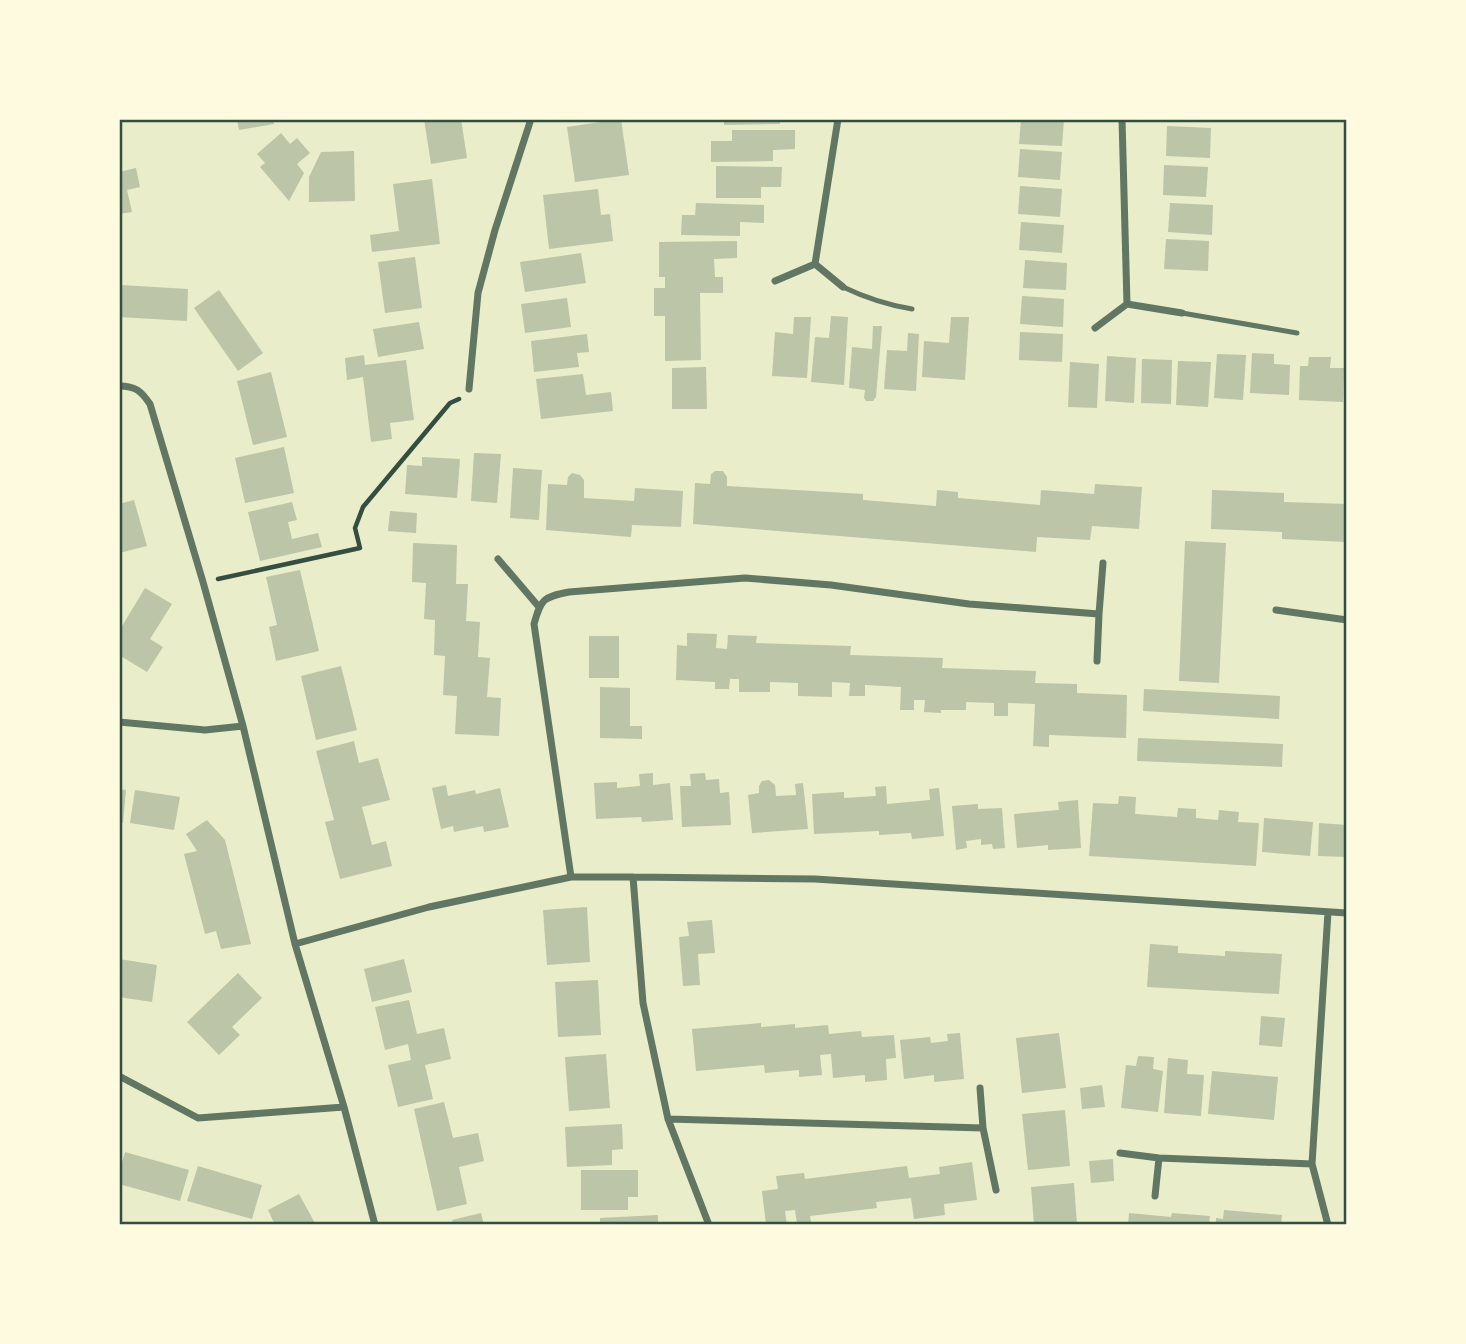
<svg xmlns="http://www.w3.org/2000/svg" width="1466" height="1344" font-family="Quicksand,sans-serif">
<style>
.building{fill:#bcc5a7}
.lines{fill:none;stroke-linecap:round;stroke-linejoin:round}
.path{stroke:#344e41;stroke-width:4.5}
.service{stroke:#617663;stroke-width:5}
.minor{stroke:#617663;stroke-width:7}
.neatline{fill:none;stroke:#344e41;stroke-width:2.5}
</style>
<rect width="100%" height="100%" fill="#e9edc9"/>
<path class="building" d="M237,119h36l1,5 -35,6z
M424,119h37l6,39 -36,6z
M621,119l8,56 -54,7 -8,-55z
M724,119h56v5l-56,1z
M1021,119h43l-2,27 -43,-2z
M1167,126l44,2 -1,30 -44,-2z
M732,130h63v19l-22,1v11l-62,1v-21h21z
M281,133l9,11 7,-6 13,15 -13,11 7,9 -15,28 -29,-34 5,-4 -8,-9z
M1020,149l42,3 -2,28 -42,-3z
M354,151l1,50 -46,1v-25l12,-25z
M1164,165l44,2 -2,30 -43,-2z
M716,166l66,1 -1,20h-20v11h-45z
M136,168l4,19 -13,3 5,22 -13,2v-42z
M432,179l8,65 -68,8 -2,-17 29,-4 -6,-47z
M1020,186l42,3 -2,28 -42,-3z
M598,189l3,26 9,-1 3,27 -64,8 -6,-54z
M696,203l68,2v18l-24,-1v14l-59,-1 1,-20h13z
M1170,203l43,2 -1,30 -44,-3z
M1021,222l43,3 -2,28 -43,-3z
M1166,239l43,2 -1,30 -44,-2z
M737,241v17l-23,1 1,18h8v16h-23l1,67 -36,1v-45h-11v-28h11v-11h-6v-35z
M581,253l5,30 -61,9 -5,-30z
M415,257l7,51 -37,5 -7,-51z
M1025,260l42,3 -1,27 -43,-2z
M121,285l67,4 -1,32 -68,-4z
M219,290l44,63 -25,18 -44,-63z
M1022,296l42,3 -1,28 -43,-3z
M567,298l4,29 -46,6 -4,-29z
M831,316l17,1 -4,68 -33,-3 4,-45 14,1z
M794,317h17l-4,61 -35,-2 3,-44 18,2z
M951,317h18l-4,63 -43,-3 2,-36 25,2z
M419,322l5,27 -46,8 -5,-28z
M873,326h9l-6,71 -3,4h-7l-2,-3 1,-8 -16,-2 3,-41 20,2z
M1020,332l43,2 -1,28 -43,-2z
M908,333l11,1 -3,57 -32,-2 3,-39 20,1z
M587,334l2,18 -12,1 2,14 -45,5 -3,-31z
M1252,353l22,1v10l16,1 -1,30 -39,-2z
M1217,354l29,1 -3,45 -29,-2z
M364,355l1,10 41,-5 8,60 -24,3 2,16 -21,3 -8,-65 -16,3 -2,-22z
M1107,356l29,2 -2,45 -29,-2z
M1309,357h22l-1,11h14l-1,34 -44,-2 1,-34h8z
M1142,359l30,1 -1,44 -30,-1z
M1178,361l33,1 -3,45 -32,-2z
M1070,362l29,2 -2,44 -29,-1z
M706,367l1,42h-35v-41z
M271,372l16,65 -34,8 -16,-64z
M583,374l3,21 25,-3 2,19 -72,8 -5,-40z
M284,447l10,46 -49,10 -10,-45z
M474,453l27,1 -4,49 -26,-2z
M422,457l38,2 -3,39 -52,-4 2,-29 15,1z
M513,468l29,2 -3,50 -29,-2z
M715,471h8l4,6v9l136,8v6l73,6 1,-16 21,2v6l82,7 1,-15 53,4 1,-10 47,3 -3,42 -47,-3 -2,14 -53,-3 -1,15 -343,-28 2,-41 15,1 1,-10z
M572,473l8,2 4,5v18l50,3 1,-13 48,3 -2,36 -49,-2 -1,12 -85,-7 2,-46 19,1 1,-8z
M1212,490l72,3v9l63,2v38l-65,-3v-7l-71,-3z
M134,500l13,46 -28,7v-49z
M292,502l5,18 -9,2 4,17 26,-6 4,14 -62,14 -12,-49z
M390,511l27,2 -1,20 -28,-2z
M1185,541l41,2 -7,140 -40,-2z
M413,543l44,2 -1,39h12l-2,37 14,1 -2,35 12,1 -3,39 14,1 -2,38 -44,-2 2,-38 -14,-1 2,-39 -11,-1 1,-35 -11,-1 2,-36 -14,-1z
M300,570l19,81 -43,10 -7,-34 8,-2 -11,-48z
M145,588l27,16 -22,35 13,8 -16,25 -28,-17v-24z
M687,633l30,1 -1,14 11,1 1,-14 29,1 -1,7 95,3 -1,9 93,3 -1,10 94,3 -1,12 42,1v9l50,2 -1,43 -77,-3v12l-16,-1 2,-42 -27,-1v13h-14v-13l-28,-1v8h-25v3l-17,-1 1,-12h-11v10h-14l1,-23 -36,-2v11h-16l1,-13 -18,-1v15l-34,-1v-13l-28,-1v10h-31v-13h-9l-1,10h-14v-7l-39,-2 1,-35 10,1z
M589,636h30v42h-30z
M341,666l16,64 -41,10 -15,-64z
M600,687l30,1v38h12v13l-42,-1z
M1144,689l136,7 -1,23 -136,-8z
M1138,738l145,6 -1,23 -145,-6z
M354,741l5,22 19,-5 12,42 -28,7 10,38 14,-4 6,25 -52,13 -15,-57 9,-2 -18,-69z
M653,773v12l17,-2 3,37 -31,2 -1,-5 -45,2 -2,-36 23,-1v6l23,-2 -1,-12z
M705,773l1,7 13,-1 1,14 9,-1 2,33 -49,2 -2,-41h11l-1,-12z
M769,780l6,5 1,11 20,-1 -1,-11 8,-1 5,46 -56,4 -4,-38 11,-2v-7l3,-5z
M446,785l2,11 27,-6 1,4 24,-6 9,39 -25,5 -1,-6 -29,6 -1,-6 -12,3 -9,-41z
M886,786l1,18 43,-4 -1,-11 10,-1 5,48 -32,3 -1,-6 -32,2v-4l-65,3 -2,-40 32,-2v6l32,-2 -1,-9z
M119,789l7,1 -3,33h-4z
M135,790l45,7 -6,33 -44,-7z
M1119,796l17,1 -1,17 42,3 1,-9 18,1v9l22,2 1,-10 20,2 -1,10 21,1 -3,43 -167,-10 4,-53 25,1z
M1078,800l3,48 -33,2v-5l-31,3 -3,-34 45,-4 -1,-8z
M978,804v5l24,-1 3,40 -12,1 -1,-5 -11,1v-6l-15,2 1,7 -11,2 -4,-44z
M1264,818l49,4 -3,34 -48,-4z
M207,820l18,20 26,104 -30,5 -5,-18 -11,3 -21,-80 13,-3 -11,-17z
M1319,823l28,2v32l-29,-1z
M587,907l3,55 -43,3 -4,-55z
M712,920l3,33 -17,1 2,31 -17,1 -4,-49 10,-1 -2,-14z
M1150,944l28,2v7l47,3v-5l57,3 -3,40 -132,-7z
M119,959l38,6 -5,37 -33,-5z
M404,959l8,33 -40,10 -8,-33z
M238,973l24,25 -30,29 8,8 -21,20 -32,-33z
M598,980l3,55 -43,2 -3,-55z
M409,1000l8,34 27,-6 7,31 -26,6 8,34 -35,8 -10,-42 23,-5 -3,-16 -23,6 -10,-43z
M1261,1016l24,2 -3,29 -23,-2z
M761,1023v4l34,-3v4l33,-3 1,9 32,-3 1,6 32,-2 2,23 -10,1 1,21 -22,2v-7l-32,3 -2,-24 -11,1 2,20 -23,2v-7l-34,3 -1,-8 -68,6 -4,-42z
M960,1033l4,46 -30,3v-7l-30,4 -4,-39 30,-3 1,6 17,-2 -1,-7z
M1059,1033l7,55 -44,5 -6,-55z
M606,1054l4,54 -41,3 -4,-54z
M1138,1056l16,1 -1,12 10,2 -5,41 -37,-4 5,-43 10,1z
M1168,1058l20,2 -1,14 17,1 -3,41 -37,-3z
M1212,1071l66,6 -4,43 -66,-6z
M1102,1085l3,22 -23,2 -2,-21z
M444,1102l9,36 25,-5 6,28 -25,6 8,37 -30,7 -23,-102z
M1065,1110l5,56 -42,4 -6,-56z
M622,1124l1,25 -11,1v15l-45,2 -2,-40z
M125,1152l64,18 -9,31 -61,-17v-12z
M1113,1159l1,22 -23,2 -2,-22z
M972,1162l5,38 -33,4 1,11 -31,4 -3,-21 -35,4 1,6 -67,8 1,6 -14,2 -2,-14 -10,1 2,14h-21l-4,-34 16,-2 -2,-13 28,-3 1,6 102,-13 2,12 31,-4 -1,-7z
M198,1166l64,19 -10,34 -65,-18z
M581,1170h57v27h-10v13h-47z
M1074,1183l3,42h-43l-3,-38z
M299,1194l17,31h-41l-7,-15z
M1224,1210l58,5 -1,10h-65v-7l7,1z
M481,1213l3,12h-31l-1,-5z
M1129,1213l42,4 1,-4 38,3 -1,9h-81z
M658,1215v10h-58v-7z"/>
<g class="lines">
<path class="path" d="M218,579l142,-31 -5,-20 8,-21 87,-104 9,-4"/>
<path class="service" d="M843,287c23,11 44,18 69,22
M1182,313l115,20"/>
<path class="minor" d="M815,264l28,23
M775,281l40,-17 23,-145
M1127,304l55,9
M1095,328l32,-24 -5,-185
M119,386c17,0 22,5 31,18l53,178 40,144 52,218 49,163 31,118
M469,389l9,-96 17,-63 36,-111
M498,559l41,48
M1276,610l71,10
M1097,661l2,-47 4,-51
M119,722l86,8 38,-4
M571,877l-37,-253c7,-25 9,-27 35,-32l176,-14 86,7 138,19 130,10
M633,877l10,126 25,116 41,106
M295,944l134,-37 142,-30h62l182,2 532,34
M119,1076l79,42 146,-11
M980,1088l3,40 13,62
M668,1119l315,9
M1120,1153l39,5 153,6
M1155,1196l4,-38
M1328,1225l-16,-61 16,-252"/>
</g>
<rect width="1466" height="1344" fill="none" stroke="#fefae0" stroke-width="242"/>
<rect x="121" y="121" width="1224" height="1102" class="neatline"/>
</svg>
